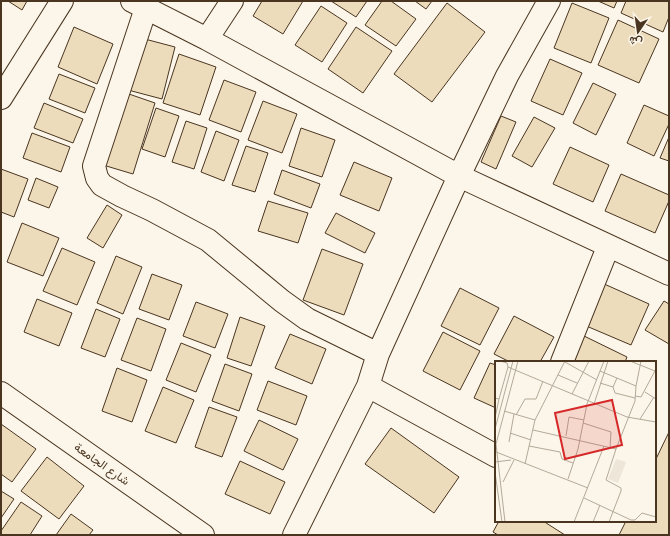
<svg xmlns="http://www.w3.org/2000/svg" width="670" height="536" font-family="Montserrat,Vazirmatn,sans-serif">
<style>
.building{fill:#ecdcbc;stroke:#4a3520}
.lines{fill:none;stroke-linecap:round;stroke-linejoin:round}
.minor-casing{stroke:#4a3520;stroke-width:24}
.minor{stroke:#fbf6e9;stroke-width:22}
.labels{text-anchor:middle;stroke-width:3;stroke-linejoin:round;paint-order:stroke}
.street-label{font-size:12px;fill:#4a3520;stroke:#fbf6e9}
.inset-road{fill:none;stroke:#b4a999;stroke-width:1}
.view{fill:#d62828;fill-opacity:0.15;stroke:#d62828;stroke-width:2}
.inset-edge{fill:none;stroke:#4a3520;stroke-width:2}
</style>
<rect width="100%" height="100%" fill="#fbf6e9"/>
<path class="building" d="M8,1h19l-5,9z
M262,1h41l-20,33 -30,-18z
M331,1h36l-11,16z
M382,1h9l25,18 -20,27 -31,-21z
M415,1h17l-6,8z
M598,1h19l-3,7z
M626,1h43v16l-6,15 -42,-19z
M447,3l38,29 -53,70 -38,-28z
M572,3l37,15 -18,45 -37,-15z
M321,6l26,17 -25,39 -27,-17z
M618,20l41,19 -20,44 -41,-18z
M74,27l39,17 -16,40 -39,-17z
M356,27l36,24 -29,42 -35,-24z
M141,38l34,9 -13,52 -34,-9z
M179,54l37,13 -16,48 -37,-12z
M550,59l32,14 -19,42 -32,-14z
M59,74l36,14 -10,25 -36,-14z
M224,80l32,12 -15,40 -32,-12z
M593,83l23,11 -20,41 -23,-12z
M126,93l29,10 -22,71 -30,-9z
M263,101l34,13 -15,39 -34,-13z
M44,103l39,16 -10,24 -39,-15z
M644,105l25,11v8l-15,32 -27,-13z
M156,108l23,8 -14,41 -23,-8z
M501,116l15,6 -20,47 -15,-7z
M534,117l21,11 -23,39 -20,-11z
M186,121l21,7 -13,41 -22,-7z
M301,128l34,12 -13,37 -33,-11z
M216,131l23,9 -15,41 -23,-9z
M32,133l38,14 -9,25 -38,-14z
M669,137v24l-9,-3z
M246,146l22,7 -13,39 -23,-7z
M570,147l39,18 -16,37 -40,-18z
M354,162l38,16 -13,33 -39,-16z
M1,169l27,10 -14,38 -13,-5z
M282,170l38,14 -9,24 -37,-14z
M621,174l48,21v6l-14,32 -50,-22z
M36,178l22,9 -9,21 -21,-8z
M268,201l40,12 -10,30 -40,-12z
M107,205l15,10 -19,33 -16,-10z
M336,213l39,20 -10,20 -40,-20z
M22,223l37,15 -16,38 -36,-14z
M62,248l33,14 -18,43 -34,-14z
M322,249l41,15 -19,51 -41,-15z
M116,256l26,11 -19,47 -26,-11z
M152,274l30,11 -13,35 -30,-11z
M602,283l47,21 -18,41 -47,-20z
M460,288l39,20 -19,37 -39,-19z
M37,299l35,14 -13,33 -35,-14z
M664,301l5,3v40l-24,-14z
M196,302l32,12 -13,34 -32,-12z
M96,309l24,10 -15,38 -24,-9z
M514,316l40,21 -14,25h-30l-16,-8z
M240,317l25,9 -14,40 -24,-8z
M137,318l29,11 -15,42 -30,-11z
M443,332l37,19 -20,39 -37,-19z
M290,334l36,15 -14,35 -37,-16z
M582,335l45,22 -2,5h-56z
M181,343l30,12 -15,37 -30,-12z
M490,363l6,2v43l-22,-10z
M225,364l27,10 -13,37 -27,-10z
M117,368l30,12 -15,42 -30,-11z
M268,381l39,15 -11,29 -39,-15z
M163,387l31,13 -18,43 -31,-12z
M209,407l28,10 -15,40 -27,-10z
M259,420l39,19 -15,31 -39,-19z
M1,424l35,25 -24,33 -11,-8z
M391,428l68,49 -25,36 -69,-49z
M669,432v103h-50l7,-14h29v-60z
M47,457l37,29 -25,33 -38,-28z
M240,461l45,21 -15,32 -45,-20z
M1,491l13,8 -13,19z
M21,502l21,14 -12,19h-29v-4z
M71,514l22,16 -4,5h-33z
M499,521h44l22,14h-67l-5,-3z"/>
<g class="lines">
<defs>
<path id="minor" d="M132,1l75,38 252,137 210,98
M146,8l-52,158 3,12 5,7 20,11 30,14 56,30 74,61 25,18 71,35
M207,39l25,-38
M1,98l61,-97
M562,362l46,-115
M368,386l128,70
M1,393l202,142
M294,535l74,-149 10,-32 81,-178 48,-100 42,-75"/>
</defs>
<use href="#minor" class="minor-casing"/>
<use href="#minor" class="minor"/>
</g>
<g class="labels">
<g class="street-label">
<text transform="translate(102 464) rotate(35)" y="4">شارع الجامعة</text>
</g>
</g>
<g transform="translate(495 361)">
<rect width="161" height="161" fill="#fbf6e9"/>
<path d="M121,98l10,3 -8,21 -10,-4z" fill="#ede6d9"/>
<path class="inset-road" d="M5,0l7,2 1,4 119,50 29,5M135,0l25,10M70,1l32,18M63,14l19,8M122,17l-4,9 2,6 20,5M105,22l13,4M141,25l5,-25M150,31l11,7M77,33l17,-33M140,35l6,1 15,-28M0,37l4,1 9,-32M99,43l14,-43M9,50l31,9M21,54l9,-16h11l7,-18M0,57l4,-19M145,58l14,-22M88,62l28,9 -1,16M0,68l18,-68M38,69l83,19 19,-48 1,-15 -36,-15M15,72l21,7M71,75l3,-19 15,3M14,81l5,-28M34,85l31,6 2,7 11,4M1,91l92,36M0,101l16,-2M30,103l10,-44 30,-59M0,111l7,50M73,118l10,-30 9,-45 17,-43M8,121l11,-22M89,137l47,22h4l7,-7 14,4M10,161l-9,-78 22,-83M79,161l30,-76M98,161l7,-17M114,161l12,-31v-3l-15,-8 10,-31"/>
<path class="view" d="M117,39l10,45 -57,14 -10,-46z"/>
<rect width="161" height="161" class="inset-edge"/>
</g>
<rect width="670" height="536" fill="none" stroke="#4a3520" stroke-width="4"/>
<g transform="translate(638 32) rotate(193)" stroke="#fbf6e9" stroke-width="3" paint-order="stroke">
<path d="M0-3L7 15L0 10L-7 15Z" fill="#4a3520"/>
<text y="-6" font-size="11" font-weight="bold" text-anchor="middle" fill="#4a3520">ش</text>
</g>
</svg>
